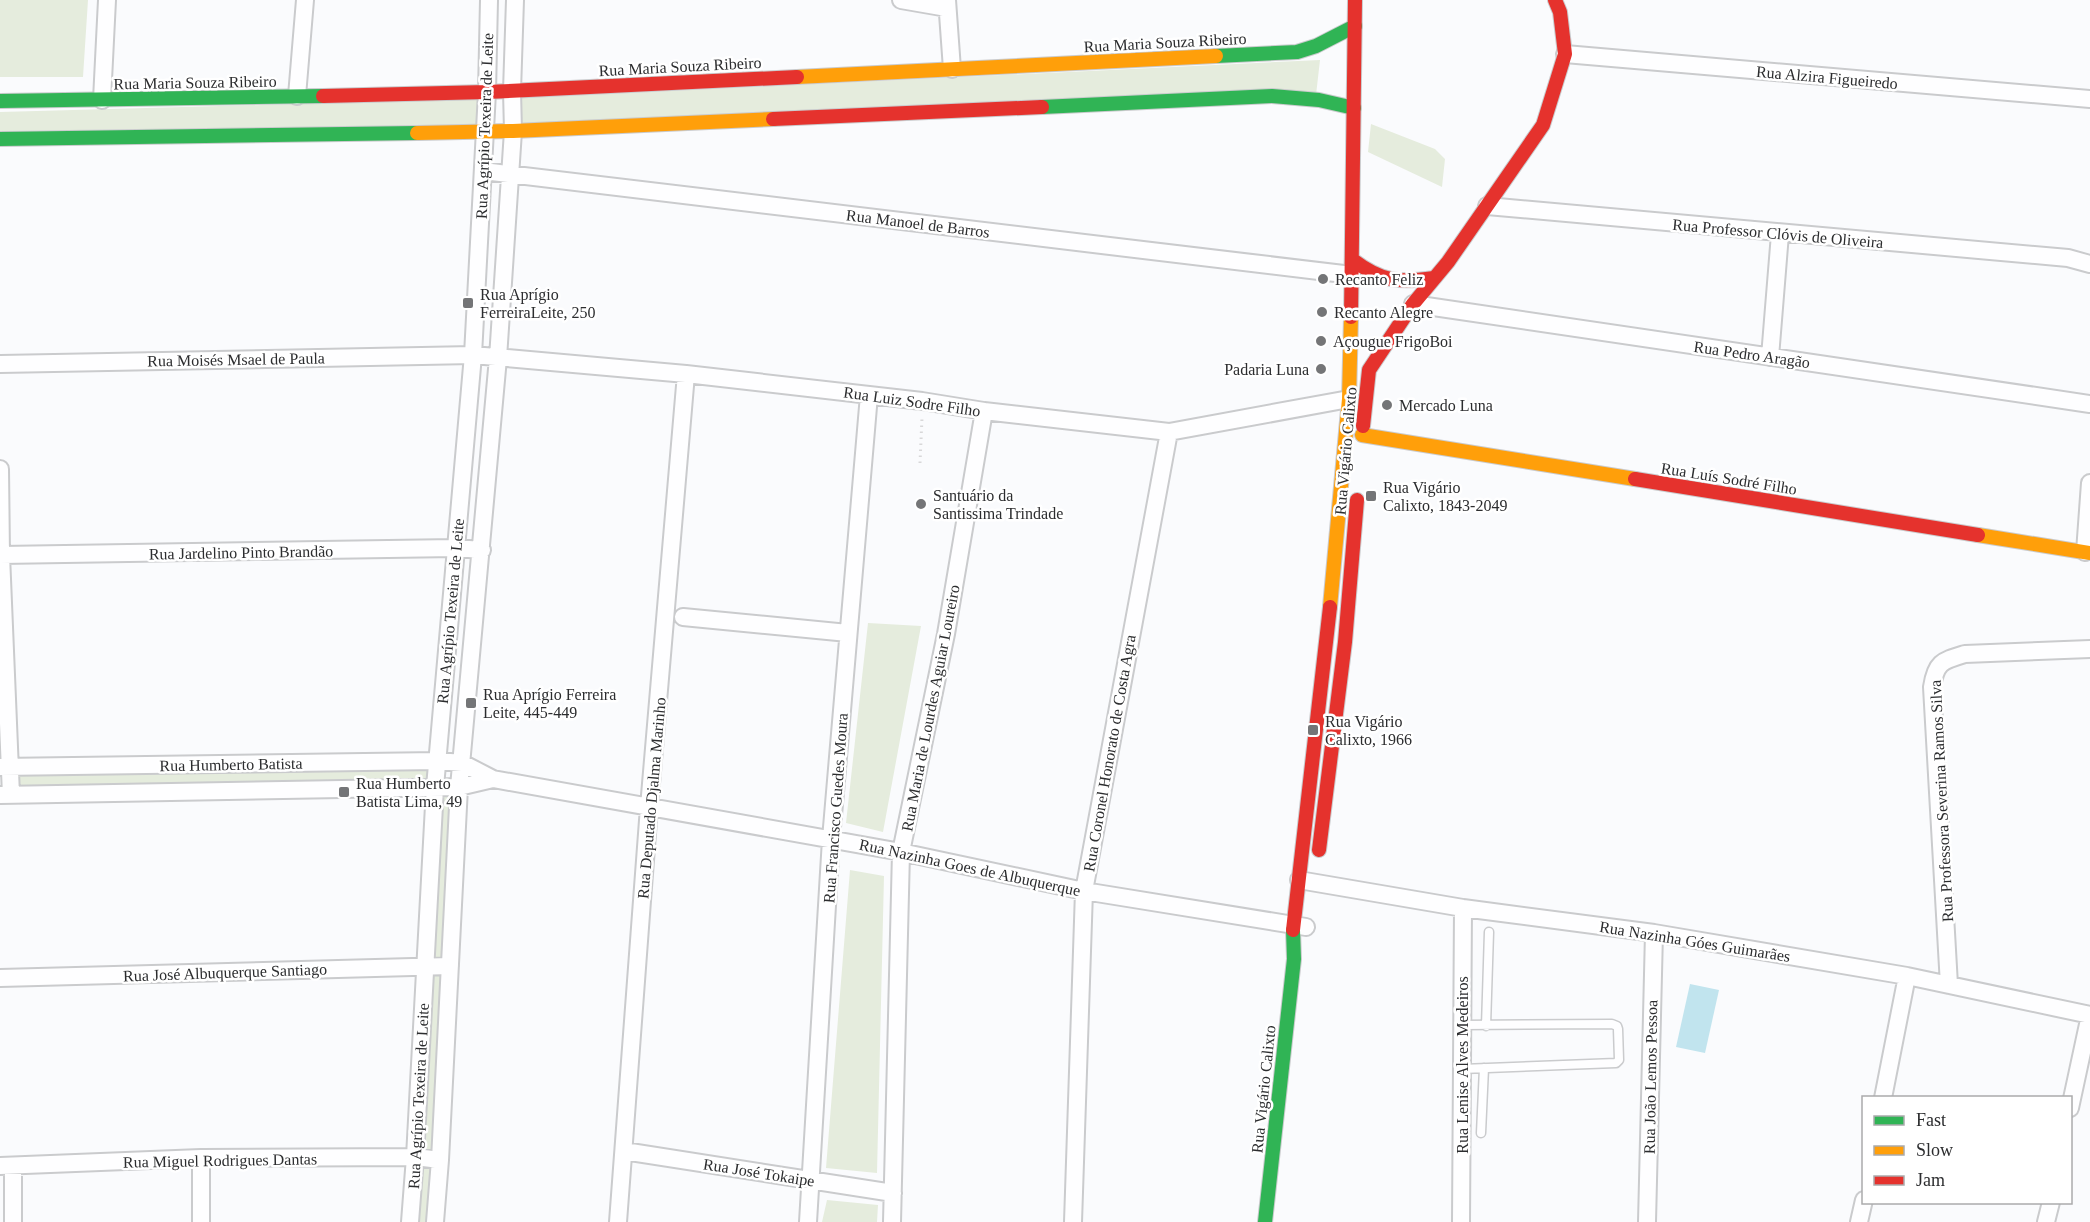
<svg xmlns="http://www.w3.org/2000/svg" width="2090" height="1222" font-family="'Times New Roman',serif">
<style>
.green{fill:#e5ecdd}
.water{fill:#c1e4ee}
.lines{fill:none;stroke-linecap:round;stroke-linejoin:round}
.lane-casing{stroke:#cacbcd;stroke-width:11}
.street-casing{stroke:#cacbcd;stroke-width:20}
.fast-casing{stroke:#cacbcd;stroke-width:16}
.slow-casing{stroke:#cacbcd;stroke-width:16}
.jam-casing{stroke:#cacbcd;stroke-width:16}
.path{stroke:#d8d8d9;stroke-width:3;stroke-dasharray:1.5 4.5;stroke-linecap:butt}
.lane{stroke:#fefeff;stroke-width:8}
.street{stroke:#fefeff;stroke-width:16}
.fast{stroke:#30b455;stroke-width:14}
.slow{stroke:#ff9f0a;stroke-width:14}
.jam{stroke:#e5322d;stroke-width:14}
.poi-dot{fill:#747577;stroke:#fff;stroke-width:2}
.labels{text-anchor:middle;stroke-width:5;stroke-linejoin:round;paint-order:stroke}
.street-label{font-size:16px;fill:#2c2d2f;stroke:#fff}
.poi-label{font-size:16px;fill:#2c2d2f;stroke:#fff;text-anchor:start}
</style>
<rect width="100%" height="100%" fill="#fafbfd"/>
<path class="green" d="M0,0h88l-5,77h-83z
M1320,60l-4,35 -796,29 -1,-26z
M481,99l-4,26 -477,6v-19z
M1371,124l64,25 10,10 -3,28 -74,-35z
M868,623l53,3 -38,206 -37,-9z
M429,766v17l-413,8 -2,-19z
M439,792l17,1 -10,167 -17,2z
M850,870l34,6 -7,297 -51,-5z
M444,970l-8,186 -16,-1 10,-184z
M419,1162l15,3 -3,57h-17z
M827,1200l51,5 -1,17h-55z"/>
<path class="water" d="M1690,984l29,6 -14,63 -29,-6z"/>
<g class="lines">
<defs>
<path id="lane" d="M1486,1026l3,-94
M1462,1069l154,-6 3,-3 -1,-31 -1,-3 -5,-2 -150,1
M1481,1133l3,-65"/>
<path id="street" d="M901,0l46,8
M947,0l5,69
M1565,54l525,45
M297,96l8,-96
M102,100l5,-100
M483,171l869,104
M1487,206l581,52 22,6
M1413,304l677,100
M1770,357l10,-123
M0,364l473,-9 213,19 236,27 62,10 185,21 180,-33
M0,469l1,86 10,240
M2085,552l5,-69
M1,555l454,-7 27,2
M683,617l165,16
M0,767l438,-6 24,2 31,16 408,73 183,39 222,36
M0,795l459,-8 34,-8
M1299,880l164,28 191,25 253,43 183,39
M0,978l450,-12
M1949,985l-17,-298c4,-25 10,-26 33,-33l125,-5
M1883,1098l24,-122
M2070,1108l20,-93
M624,1151l269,42
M201,1158v64
M0,1166l201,-8 214,-1 25,3
M13,1166v56
M410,1222l5,-65 20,-370 38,-432 14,-263 2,-92
M435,1222l5,-62 19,-373 39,-429 15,-227 -1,-40 3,-91
M618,1222l31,-415 37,-433
M808,1222l23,-383 38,-444
M892,1222l9,-370 45,-218 38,-223
M1073,1222l11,-331 85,-459
M1461,1222l2,-314
M1647,1222l7,-289
M1859,1222l5,-22
M2046,1222l5,-20"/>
<path id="fast" d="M1216,56l81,-4 19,-6 39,-20
M0,101l323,-5
M1042,107l230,-11 47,4 35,8
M0,139l417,-6
M1265,1222l29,-263 -1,-29"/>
<path id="slow" d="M797,77l419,-21
M417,133l96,-2 260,-12
M1362,435l273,44
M1978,535l112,18
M1330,607l19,-208 2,-82"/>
<path id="jam" d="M323,96l164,-4 310,-15
M773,119l269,-12
M1353,260c29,22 46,23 81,18
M1351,317l4,-317
M1363,426l6,-56 44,-66 35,-42 95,-137 22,-71 -5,-42 -5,-12
M1635,479l343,56
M1319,850l26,-208 12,-142
M1293,930l37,-323"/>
</defs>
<use href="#lane" class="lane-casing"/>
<use href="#street" class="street-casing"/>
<use href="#fast" class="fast-casing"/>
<use href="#slow" class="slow-casing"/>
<use href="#jam" class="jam-casing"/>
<path class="path" d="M920,463l2,-45"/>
<use href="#lane" class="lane"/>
<use href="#street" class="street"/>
<use href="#fast" class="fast"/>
<use href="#slow" class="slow"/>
<use href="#jam" class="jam"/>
</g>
<g class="poi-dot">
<circle cx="1323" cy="279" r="6"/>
<rect x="462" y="297" width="12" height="12" rx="3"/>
<circle cx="1322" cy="312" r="6"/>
<circle cx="1321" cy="341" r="6"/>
<circle cx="1321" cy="369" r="6"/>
<circle cx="1387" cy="405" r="6"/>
<rect x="1365" y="490" width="12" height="12" rx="3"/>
<circle cx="921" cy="504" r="6"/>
<rect x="465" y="697" width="12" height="12" rx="3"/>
<rect x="1307" y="724" width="12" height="12" rx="3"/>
<rect x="338" y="786" width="12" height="12" rx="3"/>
</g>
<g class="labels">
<g class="street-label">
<text transform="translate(1165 42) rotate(-3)" y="6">Rua Maria Souza Ribeiro</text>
<text transform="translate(680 66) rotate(-3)" y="6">Rua Maria Souza Ribeiro</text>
<text transform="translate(1827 77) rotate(5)" y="6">Rua Alzira Figueiredo</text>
<text transform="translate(195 82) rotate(-1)" y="6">Rua Maria Souza Ribeiro</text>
<text transform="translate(484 126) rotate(-88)" y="6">Rua Agrípio Texeira de Leite</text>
<text transform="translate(918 223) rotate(7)" y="6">Rua Manoel de Barros</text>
<text transform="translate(1778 233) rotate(5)" y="6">Rua Professor Clóvis de Oliveira</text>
<text transform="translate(1752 354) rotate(8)" y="6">Rua Pedro Aragão</text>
<text transform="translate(236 359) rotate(-1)" y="6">Rua Moisés Msael de Paula</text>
<text transform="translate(912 401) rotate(8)" y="6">Rua Luiz Sodre Filho</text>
<text transform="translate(1345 451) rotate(-85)" y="6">Rua Vigário Calixto</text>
<text transform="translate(1729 478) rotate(9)" y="6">Rua Luís Sodré Filho</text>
<text transform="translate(241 552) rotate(-1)" y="6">Rua Jardelino Pinto Brandão</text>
<text transform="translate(450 611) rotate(-85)" y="6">Rua Agrípio Texeira de Leite</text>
<text transform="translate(930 708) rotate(-79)" y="6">Rua Maria de Lourdes Aguiar Loureiro</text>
<text transform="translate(1109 753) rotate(-80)" y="6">Rua Coronel Honorato de Costa Agra</text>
<text transform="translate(231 764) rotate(-1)" y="6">Rua Humberto Batista</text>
<text transform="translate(651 798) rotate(-85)" y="6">Rua Deputado Djalma Marinho</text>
<text transform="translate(1941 801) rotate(-93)" y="6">Rua Professora Severina Ramos Silva</text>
<text transform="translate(835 808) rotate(-86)" y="6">Rua Francisco Guedes Moura</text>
<text transform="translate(970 867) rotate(12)" y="6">Rua Nazinha Goes de Albuquerque</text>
<text transform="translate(1695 941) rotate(9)" y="6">Rua Nazinha Góes Guimarães</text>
<text transform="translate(225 972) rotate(-2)" y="6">Rua José Albuquerque Santiago</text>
<text transform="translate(1462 1065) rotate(-90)" y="6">Rua Lenise Alves Medeiros</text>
<text transform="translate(1650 1077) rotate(-89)" y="6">Rua João Lemos Pessoa</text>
<text transform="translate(1263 1089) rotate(-84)" y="6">Rua Vigário Calixto</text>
<text transform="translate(418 1096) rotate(-87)" y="6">Rua Agrípio Texeira de Leite</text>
<text transform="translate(220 1160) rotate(-1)" y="6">Rua Miguel Rodrigues Dantas</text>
<text transform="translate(759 1172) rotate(9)" y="6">Rua José Tokaipe</text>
</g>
<g class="poi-label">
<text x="1335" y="285">Recanto Feliz</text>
<text x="480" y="300">Rua Aprígio<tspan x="480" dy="18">FerreiraLeite, 250</tspan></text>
<text x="1334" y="318">Recanto Alegre</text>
<text x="1333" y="347">Açougue FrigoBoi</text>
<text x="1309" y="375" text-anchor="end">Padaria Luna</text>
<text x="1399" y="411">Mercado Luna</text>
<text x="1383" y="493">Rua Vigário<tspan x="1383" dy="18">Calixto, 1843-2049</tspan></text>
<text x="933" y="501">Santuário da<tspan x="933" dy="18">Santissima Trindade</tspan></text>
<text x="483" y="700">Rua Aprígio Ferreira<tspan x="483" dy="18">Leite, 445-449</tspan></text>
<text x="1325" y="727">Rua Vigário<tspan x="1325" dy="18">Calixto, 1966</tspan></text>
<text x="356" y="789">Rua Humberto<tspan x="356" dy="18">Batista Lima, 49</tspan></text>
</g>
</g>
<rect x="1862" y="1096" width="210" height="108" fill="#ffffff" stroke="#ababac" stroke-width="1.5"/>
<rect x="1874" y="1116" width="30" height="9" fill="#30b455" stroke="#ababac" stroke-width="1.5"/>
<text x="1916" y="1126" font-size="18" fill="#2c2d2f">Fast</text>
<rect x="1874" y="1146" width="30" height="9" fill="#ff9f0a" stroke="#ababac" stroke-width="1.5"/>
<text x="1916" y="1156" font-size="18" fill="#2c2d2f">Slow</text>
<rect x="1874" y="1176" width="30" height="9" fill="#e5322d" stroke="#ababac" stroke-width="1.5"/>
<text x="1916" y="1186" font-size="18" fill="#2c2d2f">Jam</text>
</svg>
